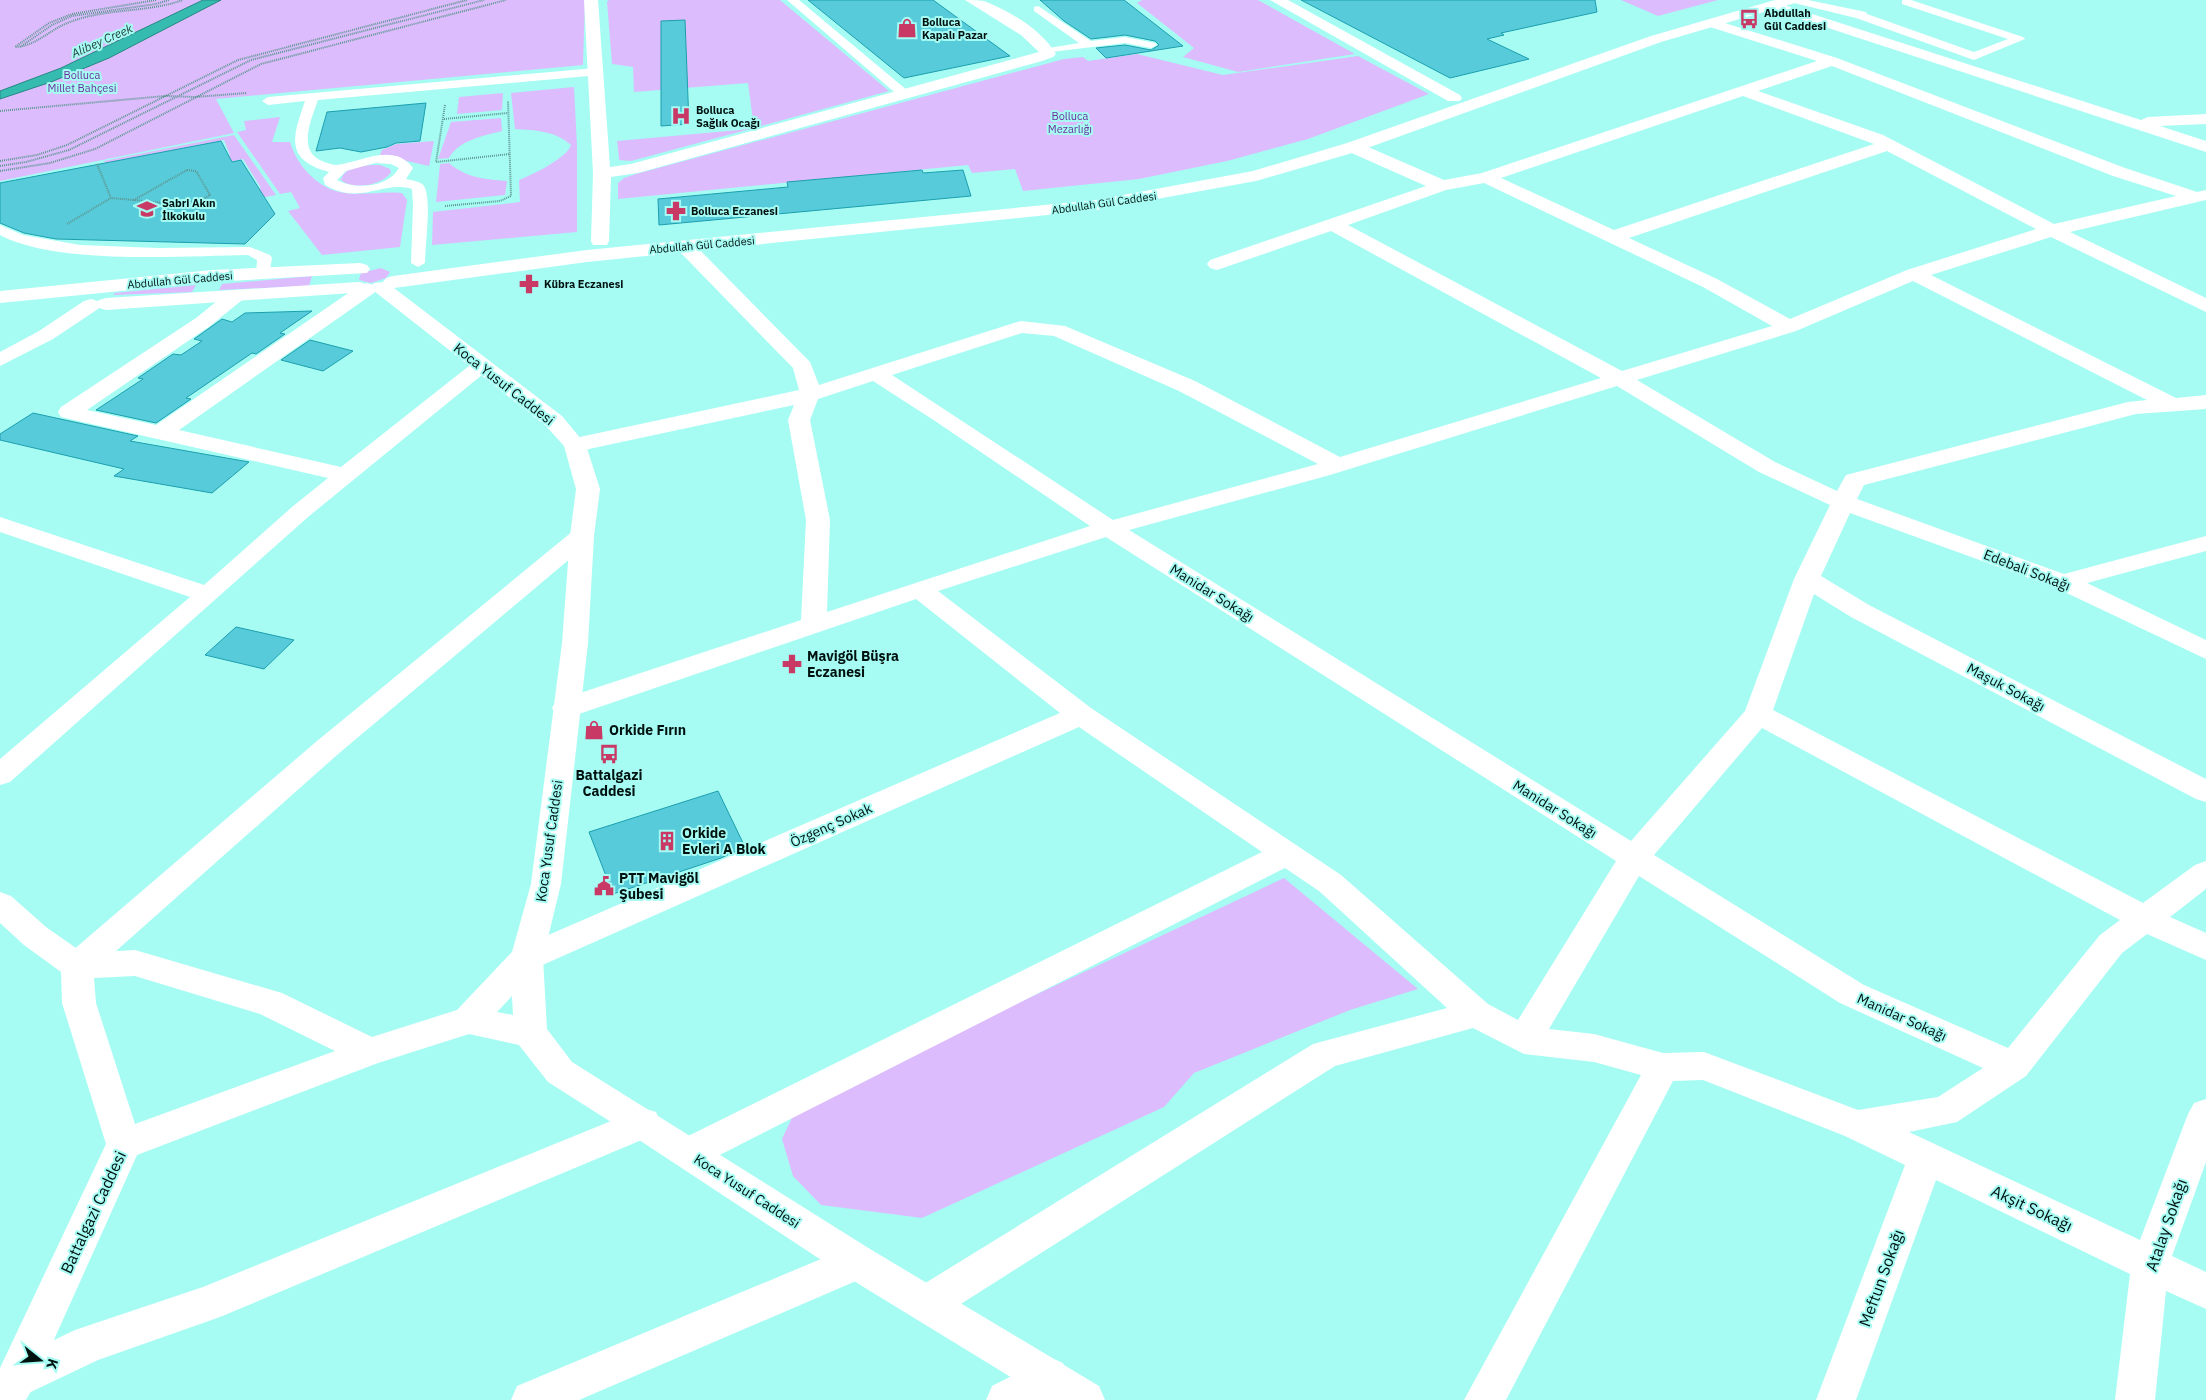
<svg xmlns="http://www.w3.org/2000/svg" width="2206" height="1400" font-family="'IBM Plex Sans',sans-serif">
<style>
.green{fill:#dcbcfc}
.water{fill:#36bbb0;stroke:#268880}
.building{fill:#57cbda;stroke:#1c9fae}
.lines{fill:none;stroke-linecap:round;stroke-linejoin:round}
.path{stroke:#5e9791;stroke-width:2;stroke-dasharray:1 1;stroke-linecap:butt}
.lane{fill:#fff;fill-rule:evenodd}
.street{fill:#fff;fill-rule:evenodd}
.secondary{fill:#fff;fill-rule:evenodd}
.labels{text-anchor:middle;stroke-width:4;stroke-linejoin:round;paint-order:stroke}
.far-poi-label{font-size:11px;font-weight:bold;fill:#001210;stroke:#a6fcf3;text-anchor:start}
.far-park-label{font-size:11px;fill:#6d2f9c;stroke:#a6fcf3}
.far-street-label{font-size:11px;fill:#001210;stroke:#a6fcf3}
.far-water-label{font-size:12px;font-style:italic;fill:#1d3936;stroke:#a6fcf3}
.street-label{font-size:14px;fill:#001210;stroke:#a6fcf3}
.poi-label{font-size:14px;font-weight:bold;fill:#001210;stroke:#a6fcf3;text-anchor:start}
.near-street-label{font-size:16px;fill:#001210;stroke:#a6fcf3}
</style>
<rect width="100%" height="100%" fill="#a6fcf3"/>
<path class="green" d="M0,0h585l-2,65 -367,34 18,34 -234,48z
M609,0h171l109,91 -135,37 -6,-45 -114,9 -1,-25 -21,-3 -5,-62z
M1142,0h116l97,54 -117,18 -55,-15 11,-9 -57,-45z
M1621,0h97l-60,16z
M1137,54l86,21 135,-19 71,38 -121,45 -81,22 -88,18 -116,12 -8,-22 -43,4 -4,-8 -350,34v-16l6,-5 12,-4 428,-115 19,-2 5,4z
M574,87l3,59v86l-145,13 1,-33 87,-10 -1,-22c13,-5 48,-22 52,-35 -15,-14 -37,-15 -56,-16l-4,-36z
M503,93l-1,17 -45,4 2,-17z
M280,117l-8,25h18c4,13 10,23 20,33 29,29 56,15 92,18l5,7 -7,47 -78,8 -34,-44 12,-3 -9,-16 -11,2 -43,-62 9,-2 -2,-9z
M501,118l1,13c-19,5 -43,9 -53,27l-11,1 13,-37z
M750,129l-119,32 -12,-1v-2l-2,-17z
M234,135l42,60 -16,3h-39l40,-10 -18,-29 -14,3 -4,-5 5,-2 -6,-15 -103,20 4,36 -21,-35z
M434,141l-5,25 -49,-11 2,-5 14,-6z
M449,163c17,15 36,16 58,18l-2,14 -69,7 4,-38z
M380,165l10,4 1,3c-8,14 -39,18 -50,8 4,-15 26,-15 39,-15z
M381,268l9,4 -4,6 -15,5 -12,-3 2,-7z
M312,276l-3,10 -90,4 3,-6z
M196,285l-4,7 -79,3 2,-2z
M1284,878l134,111 -68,21 -156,63 -30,34 -242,111 -101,-13 -28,-29 -11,-37 15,-32z"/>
<path class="water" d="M203,0h18l-112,58 -58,24 -51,17v-8l61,-23z"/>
<path class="building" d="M808,0h125l77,56 -106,22z
M1040,0h84l59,46 -77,12 -10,-10 29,-3 26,5 8,-5 -4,-4 -30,-6 -34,4 -27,-18z
M1301,0h294l2,12 -96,21 3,2 -17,4 42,20 -79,19z
M685,20l4,104 -28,2v-105z
M426,103l-6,38 -24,2 -9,4 -26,5 -21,-4 -24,3 11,-39z
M221,141l11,21 9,-2 34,54 -30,30 -189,-5 -32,-6 -24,-10v-40z
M922,170l1,3 40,-3 8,26 -312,29 -1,-26 130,-12 -1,-5z
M312,311l-32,22 5,1 -29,20 -4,-1 -66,45 5,1 -35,24 -60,-13 47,-31 -5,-1 35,-24 8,1 21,-14 -8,-2 28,-20 10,3 13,-9z
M310,340l43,11 -30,20 -42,-11z
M33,413l105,23 -8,5 119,21 -37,31 -98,-17 10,-7 -124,-29v-6z
M236,627l58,13 -30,29 -59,-14z
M718,791l27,56 -24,11 -108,36 -24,-62z"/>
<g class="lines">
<path class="path" d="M156,0l-84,14 -23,9 -34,24c22,-1 35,-18 55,-25 36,-14 76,-9 113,-22
M20,47l32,-22 20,-9 84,-12 13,-4
M445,105l-9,57 74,-8
M0,111l165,-15 30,1 52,-4
M444,119l64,-6
M0,161l37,-6 30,-10 171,-85 229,-60
M97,164l14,34 23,2
M0,166l26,-4 43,-12 182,-90 233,-60
M187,170l9,1 14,24c-21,13 -53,7 -76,5z
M0,171l50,-8 45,-14 166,-85 245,-64
M445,206l55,-5 11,-5 -3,-95
M67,224l44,-26"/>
<path class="lane" d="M787,0h12l109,91 2,3 -2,3h-8z
M1789,0h19l58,12 1,2 107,38 34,-13 -106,-35v-4h9l112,37 2,2 -51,21 -118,-42 -66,-16z
M1038,6l53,35 34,-4 30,6 2,2 -6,3 -26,-5 -82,10v-4l36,-6 -45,-32v-4z
M596,68l4,1 2,3 -2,3 -282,25c-7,20 -21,51 4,61 5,2 10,4 15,4 24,-3 57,-23 76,3l-7,11c5,1 16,3 18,7 8,13 1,60 1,77l-7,4 -7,-4 2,-58 -1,-16c-29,-9 -51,17 -87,-4l-2,-7 6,-6c-44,-12 -37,-34 -24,-71l-37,4 -6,-4 6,-4zM375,163l16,1 8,4c-11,20 -44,22 -62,12l9,-9z
M0,225l23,10 57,10 78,3 92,-1 20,8 2,3 -3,19h-10l-3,-3 1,-14 -9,-5c-66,1 -192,10 -248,-20z"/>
<path class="street" d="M584,0h14l12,167 21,-3 408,-112 -18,-17 -56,-35c6,0 14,0 19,1 26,10 58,29 72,53l-3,3 -11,4 -404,112 -27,4 -2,64 -2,4h-14l-2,-4 2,-68z
M1270,0h18l172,95 2,3 -2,3h-12z
M1772,1l369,119 7,-3 58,-3v10l-46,2 46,15v11l-439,-144 -2,-3z
M1712,19l125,39 288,110 72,24 9,-2v10l-136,32 136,66v14l-155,-75 -120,38 245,123 30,-3v14l-70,5 -272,71 -7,14 207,75 142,-38v15l-119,32 119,57v19l-152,-72 -204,-74 -29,63 48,29 337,174v23l-10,-3 -345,-182 -37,-23 -41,116 370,193 52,-38 11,-4v28l-36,28 36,16v27l-59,-26 -25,19 -96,123 -69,46 -48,10 231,108 48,-126 6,-11 12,-4v63l-34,94 34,16v37l-40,-18 -11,109h-40l15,-126 -194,-94 -80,220h-40l89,-235 -60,-29 -142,-56 -30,1 -167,319h-42l177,-325 -47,-13 -70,-8 -51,-26 -138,38 -393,250 -14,5 -14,-5 -5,-13 5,-13 399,-246 134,-36 -128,-117 -34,-23 -583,296 -13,5 -13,-5 -5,-11 5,-11 586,-290 -183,-125 -541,240 -11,4 -11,-4 -5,-9 5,-9 544,-236 -144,-114 -340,116 -10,2 -10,-2 -4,-7 4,-7 245,-81 5,-100 -18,-100 6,-15 -219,47 -8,-2 -3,-5 3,-5 8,-2 224,-48 -6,-22 -114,-117 -2,-4 2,-4h14l117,119 9,23 195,-62 7,-2 44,5 130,55 145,76 261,-79 -270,-147 -114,39 -7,-2 -3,-4 3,-4 216,-74 -79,-35 -3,-4 3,-4h12l85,37 38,-7 335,-112 -110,-35 -2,-3 2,-3zM1832,66l281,110 63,20 -122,28 -171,-89 -125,-44zM1743,96l131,48 -260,86 -113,-52zM1887,151l149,78 -129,41 -117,49 -73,-40 -88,-41zM1484,183l219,104 69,39 -150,45 -274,-146 98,-35zM1913,281l234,119 -19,2 -282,73 -9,16 -62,-29 -138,-82 159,-49zM1022,333l32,3 125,55 139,73 -205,56 -221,-145zM873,381l62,40 155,105 -263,86 3,-92 -20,-100 8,-21zM1617,386l142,86 71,33 -36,74 -49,132 -114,130 -502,-311 201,-55zM1106,537l510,324 -98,159 -30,-16 -147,-129 -250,-167 -153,-117zM1762,728l358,192 -20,15 -92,113 -144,-63 -210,-130zM1639,876l201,127 143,65 -45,29 -80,13 -154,-58 -41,1 -69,-19 -45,-5z
M367,283l7,2 3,4 -3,4 -195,137 162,37 133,-105 7,-2 7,2 4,4 -4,4 -180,147 -298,265 -10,3v-26l190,-162 -190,-65v-15l204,68 88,-78 36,-29 -267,-61 -3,-5 3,-5 135,-89 31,-25h14l3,4 -3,4 -31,25 -123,84 69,15 204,-140z
M91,299l7,2 3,4 -3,4 -45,30 -53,27v-14l39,-21 45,-30z
M582,529l9,2 3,5 -3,5 -254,214 -248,220 -12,4 -12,-4 -4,-9 4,-9 252,-216 256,-210z
M643,1108l13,4 5,11 -5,11 -436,183 -122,43 -82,39 -14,-6v-28l73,-35 128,-43z
M857,1244l13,5 6,13 -6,13 -291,125h-68l6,-14z
M1049,1357l14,6 6,14 -6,14 -16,9h-61l6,-14z"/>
<path class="secondary" d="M1775,0h22l-2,3 -134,39 -302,109 -103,30 -160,29 -509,52 -193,26 168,128 24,29 14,44 -6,47 -6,107 -27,241 -18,74 4,71 25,33 298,187 229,137 6,14h-57l-204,-125 -214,-141 -82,-52 -29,-37 -50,-11 -91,29 -241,92 -107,238 -4,7h-26v-32l106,-224 -44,-141 -1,-31 -37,-27 -24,-22v-31l11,4 35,31 37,26 52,-3 147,43 90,44 85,-27 55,-58 19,-68 31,-241 8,-107 6,-47 -12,-43 -18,-20 -172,-135 -3,-4 3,-4 9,-1 3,-4 7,-2 194,-26 509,-50 157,-29 94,-28 304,-107zM135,976l125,38 75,37 -200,73 -39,-121 -2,-25zM512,996l1,19 -16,-3z
M360,263l7,2 3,4 -3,4 -155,9 -212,21v-12l212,-21z
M359,282l7,2 3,4 -3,4 -260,18 -7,-2 -3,-4 3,-4 7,-2z"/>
</g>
<defs>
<symbol id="bus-bare" viewBox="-9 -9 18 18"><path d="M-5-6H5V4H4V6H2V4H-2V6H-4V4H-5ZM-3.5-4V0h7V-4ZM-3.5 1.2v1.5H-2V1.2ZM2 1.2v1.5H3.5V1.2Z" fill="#c83a65" stroke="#a6fcf3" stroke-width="2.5" paint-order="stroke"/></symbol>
<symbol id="shop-bare" viewBox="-9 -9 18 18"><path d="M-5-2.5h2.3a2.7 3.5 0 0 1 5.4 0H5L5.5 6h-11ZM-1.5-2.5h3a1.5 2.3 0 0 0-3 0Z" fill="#c83a65" stroke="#a6fcf3" stroke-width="2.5" paint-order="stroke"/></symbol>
<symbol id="hospital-bare" viewBox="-9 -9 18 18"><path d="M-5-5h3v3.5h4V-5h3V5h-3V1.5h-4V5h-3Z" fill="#c83a65" stroke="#a6fcf3" stroke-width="2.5" paint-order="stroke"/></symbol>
<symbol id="school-bare" viewBox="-9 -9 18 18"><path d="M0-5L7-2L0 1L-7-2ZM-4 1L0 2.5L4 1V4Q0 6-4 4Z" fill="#c83a65" stroke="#a6fcf3" stroke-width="2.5" paint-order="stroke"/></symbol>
<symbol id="pharmacy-bare" viewBox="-9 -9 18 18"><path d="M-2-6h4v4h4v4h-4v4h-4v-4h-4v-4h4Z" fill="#c83a65" stroke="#a6fcf3" stroke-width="2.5" paint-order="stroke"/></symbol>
<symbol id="building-bare" viewBox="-9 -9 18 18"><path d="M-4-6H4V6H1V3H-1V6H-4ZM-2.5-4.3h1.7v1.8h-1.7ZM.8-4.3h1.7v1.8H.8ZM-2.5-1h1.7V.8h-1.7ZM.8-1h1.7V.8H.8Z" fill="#c83a65" stroke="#a6fcf3" stroke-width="2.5" paint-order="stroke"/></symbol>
<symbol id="civic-bare" viewBox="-9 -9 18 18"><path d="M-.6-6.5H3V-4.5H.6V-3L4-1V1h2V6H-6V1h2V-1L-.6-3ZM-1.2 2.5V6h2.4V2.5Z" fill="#c83a65" stroke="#a6fcf3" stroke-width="2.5" paint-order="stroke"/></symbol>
</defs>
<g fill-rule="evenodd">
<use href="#bus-bare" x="1735" y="5" width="28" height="28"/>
<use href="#shop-bare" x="893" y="14" width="28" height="28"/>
<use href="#hospital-bare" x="667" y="102" width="28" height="28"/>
<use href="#school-bare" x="133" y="195" width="28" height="28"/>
<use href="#pharmacy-bare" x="662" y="197" width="28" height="28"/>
<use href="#pharmacy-bare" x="515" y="270" width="28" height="28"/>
<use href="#pharmacy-bare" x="778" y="650" width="28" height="28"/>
<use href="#shop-bare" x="580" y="716" width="28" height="28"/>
<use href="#bus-bare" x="595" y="740" width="28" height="28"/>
<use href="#building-bare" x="653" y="827" width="28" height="28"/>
<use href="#civic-bare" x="590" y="872" width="28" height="28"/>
</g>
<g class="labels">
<g class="far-poi-label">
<text x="1764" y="17">Abdullah<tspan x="1764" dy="13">Gül Caddesi</tspan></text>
<text x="922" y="26">Bolluca<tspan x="922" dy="13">Kapalı Pazar</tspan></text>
<text x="696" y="114">Bolluca<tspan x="696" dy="13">Sağlık Ocağı</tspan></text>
<text x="162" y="207">Sabri Akın<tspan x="162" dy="13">İlkokulu</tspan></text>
<text x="691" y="215">Bolluca Eczanesi</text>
<text x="544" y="288">Kübra Eczanesi</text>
</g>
<g class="far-park-label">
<text x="82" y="79">Bolluca<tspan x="82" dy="13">Millet Bahçesi</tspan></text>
<text x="1070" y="120">Bolluca<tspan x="1070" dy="13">Mezarlığı</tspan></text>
</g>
<g class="far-street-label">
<text transform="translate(1104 203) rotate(-8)" y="4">Abdullah Gül Caddesi</text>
<text transform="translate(702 245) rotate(-5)" y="4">Abdullah Gül Caddesi</text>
<text transform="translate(180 280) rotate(-5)" y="4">Abdullah Gül Caddesi</text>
</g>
<g class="far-water-label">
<text transform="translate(102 41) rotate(-24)" y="4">Alibey Creek</text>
</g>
<g class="street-label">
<text transform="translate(504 384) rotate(38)" y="5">Koca Yusuf Caddesi</text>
<text transform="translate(2027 570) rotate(21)" y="5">Edebali Sokağı</text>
<text transform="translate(1212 593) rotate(32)" y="5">Manidar Sokağı</text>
<text transform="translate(2006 687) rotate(28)" y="5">Maşuk Sokağı</text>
<text transform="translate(1555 809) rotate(32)" y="5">Manidar Sokağı</text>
<text transform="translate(831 825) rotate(-24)" y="5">Özgenç Sokak</text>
<text transform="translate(549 841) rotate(-82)" y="5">Koca Yusuf Caddesi</text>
<text transform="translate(1902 1017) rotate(24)" y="5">Manidar Sokağı</text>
<text transform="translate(747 1191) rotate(33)" y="5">Koca Yusuf Caddesi</text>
</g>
<g class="poi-label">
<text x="807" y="661">Mavigöl Büşra<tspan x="807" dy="16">Eczanesi</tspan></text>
<text x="609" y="735">Orkide Fırın</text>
<text x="609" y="780" text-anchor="middle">Battalgazi<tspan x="609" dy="16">Caddesi</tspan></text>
<text x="682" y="838">Orkide<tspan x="682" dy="16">Evleri A Blok</tspan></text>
<text x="619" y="883">PTT Mavigöl<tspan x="619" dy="16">Şubesi</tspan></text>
</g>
<g class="near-street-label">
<text transform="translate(2032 1208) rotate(25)" y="6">Akşit Sokağı</text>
<text transform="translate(93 1212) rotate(-65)" y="6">Battalgazi Caddesi</text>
<text transform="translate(2166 1225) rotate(-71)" y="6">Atalay Sokağı</text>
<text transform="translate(1881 1278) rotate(-70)" y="6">Meftun Sokağı</text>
</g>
</g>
<g transform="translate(40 1360) rotate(107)" stroke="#a6fcf3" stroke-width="4" paint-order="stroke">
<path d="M0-4L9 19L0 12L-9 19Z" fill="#001210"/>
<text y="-8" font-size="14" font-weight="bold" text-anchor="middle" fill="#001210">K</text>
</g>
</svg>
